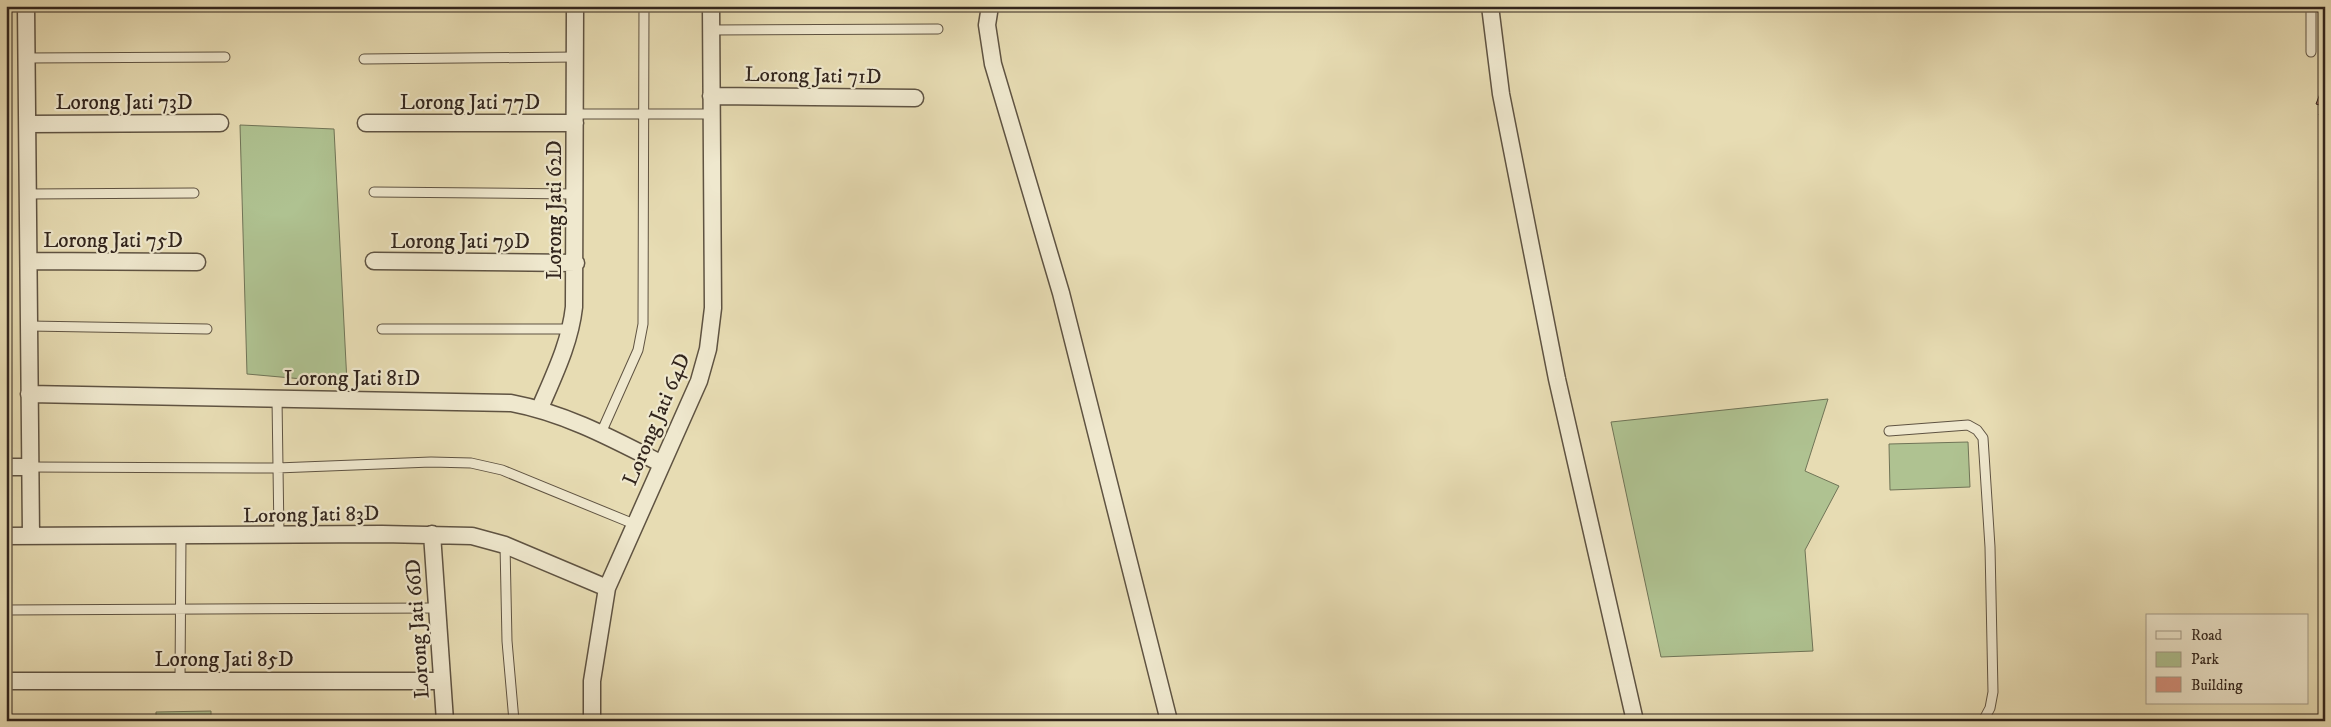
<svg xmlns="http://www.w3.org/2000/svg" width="2331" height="727" font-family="'IM FELL DW Pica',serif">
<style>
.green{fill:#afc291;stroke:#707457}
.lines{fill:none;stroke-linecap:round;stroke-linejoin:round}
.stream{stroke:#6f8071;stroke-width:5}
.building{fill:#d6917d;stroke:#32251d}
.service-casing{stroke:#5f5342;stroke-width:11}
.minor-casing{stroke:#5f5342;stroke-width:19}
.service{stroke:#efe8ce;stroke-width:9}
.minor{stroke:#efe8ce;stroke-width:16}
.labels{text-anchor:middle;stroke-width:4.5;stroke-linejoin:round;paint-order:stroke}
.street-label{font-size:21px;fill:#32251d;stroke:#efe8ce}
</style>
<rect width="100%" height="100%" fill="#e7dcb3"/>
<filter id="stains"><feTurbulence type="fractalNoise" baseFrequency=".004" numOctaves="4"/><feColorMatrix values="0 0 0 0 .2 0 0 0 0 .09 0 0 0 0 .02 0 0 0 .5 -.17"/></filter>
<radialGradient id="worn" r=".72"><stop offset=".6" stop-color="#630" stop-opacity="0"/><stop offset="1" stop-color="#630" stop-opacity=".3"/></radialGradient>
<path class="green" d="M240,125l94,4 13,254 -100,-9z
M1828,399l-23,72 34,15 -34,64 8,101 -152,6 -50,-235z
M1968,442l2,45 -80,3 -1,-46z
M211,711v10h-55v-9z"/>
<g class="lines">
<path class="stream" d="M2044,9l281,-1"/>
</g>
<path class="building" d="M2325,63v15l-5,-2z
M2325,81v36l-6,-2 4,-9 -7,-2z"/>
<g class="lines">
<defs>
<path id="service" d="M2311,6v46
M710,30l228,-1
M27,58l198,-1
M364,59l211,-2
M575,114h137
M374,192l201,2
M28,194l166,-1
M29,326l178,3
M382,329h189
M277,399l2,136
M1889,431l79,-6 9,5 6,8 7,109 3,145 -3,16 -7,13
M601,433l37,-83 5,-26 1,-318
M29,467l248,1 154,-6 40,1 31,7 132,54
M505,545l2,96 7,80
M6,610l430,-2
M180,680l1,-144"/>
<path id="minor" d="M26,6l5,530
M990,6l-3,19 6,39 68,229 108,428
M1490,6l11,88 56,285 78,342
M711,96l204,2
M366,123h209
M28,124l192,-1
M29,261l168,1
M374,261l202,2
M29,394l482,9c54,10 102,36 151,61
M540,408c14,-33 30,-65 34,-101l1,-301
M6,467h23
M432,534l13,187
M6,536l376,-2 90,2 33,9 102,43
M6,681h435
M592,721v-40l15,-93 92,-207 9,-32 5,-41 -2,-302"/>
</defs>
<use href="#service" class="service-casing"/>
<use href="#minor" class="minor-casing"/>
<use href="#service" class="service"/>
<use href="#minor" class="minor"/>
</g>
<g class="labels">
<g class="street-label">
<text transform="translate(813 75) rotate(1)" y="7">Lorong Jati 71D</text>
<text x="124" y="109">Lorong Jati 73D</text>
<text x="470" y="109">Lorong Jati 77D</text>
<text transform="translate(554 210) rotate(-90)" y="7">Lorong Jati 62D</text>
<text x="113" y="247">Lorong Jati 75D</text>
<text x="460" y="248">Lorong Jati 79D</text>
<text x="352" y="385">Lorong Jati 81D</text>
<text transform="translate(656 419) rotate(-67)" y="7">Lorong Jati 64D</text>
<text transform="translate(311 514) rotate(-1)" y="7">Lorong Jati 83D</text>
<text transform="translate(417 629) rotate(-94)" y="7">Lorong Jati 66D</text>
<text x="224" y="666">Lorong Jati 85D</text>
</g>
</g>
<rect width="2331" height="727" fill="none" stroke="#e7dcb3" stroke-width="25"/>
<rect x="8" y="8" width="2316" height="712" fill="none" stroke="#32251d" stroke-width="2.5"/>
<rect x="12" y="12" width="2306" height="702" fill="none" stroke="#32251d"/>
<rect x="2146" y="614" width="162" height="90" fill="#efe8ce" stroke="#a39a87"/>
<rect x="2156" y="631" width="25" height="8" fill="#efe8ce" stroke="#a39a87"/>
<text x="2191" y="640" font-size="15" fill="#32251d">Road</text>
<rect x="2156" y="652" width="25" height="15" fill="#afc291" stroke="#a39a87"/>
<text x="2191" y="664" font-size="15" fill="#32251d">Park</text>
<rect x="2156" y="677" width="25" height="15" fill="#d6917d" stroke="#a39a87"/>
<text x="2191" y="690" font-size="15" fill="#32251d">Building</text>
<rect width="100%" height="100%" filter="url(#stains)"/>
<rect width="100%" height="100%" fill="url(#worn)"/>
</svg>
